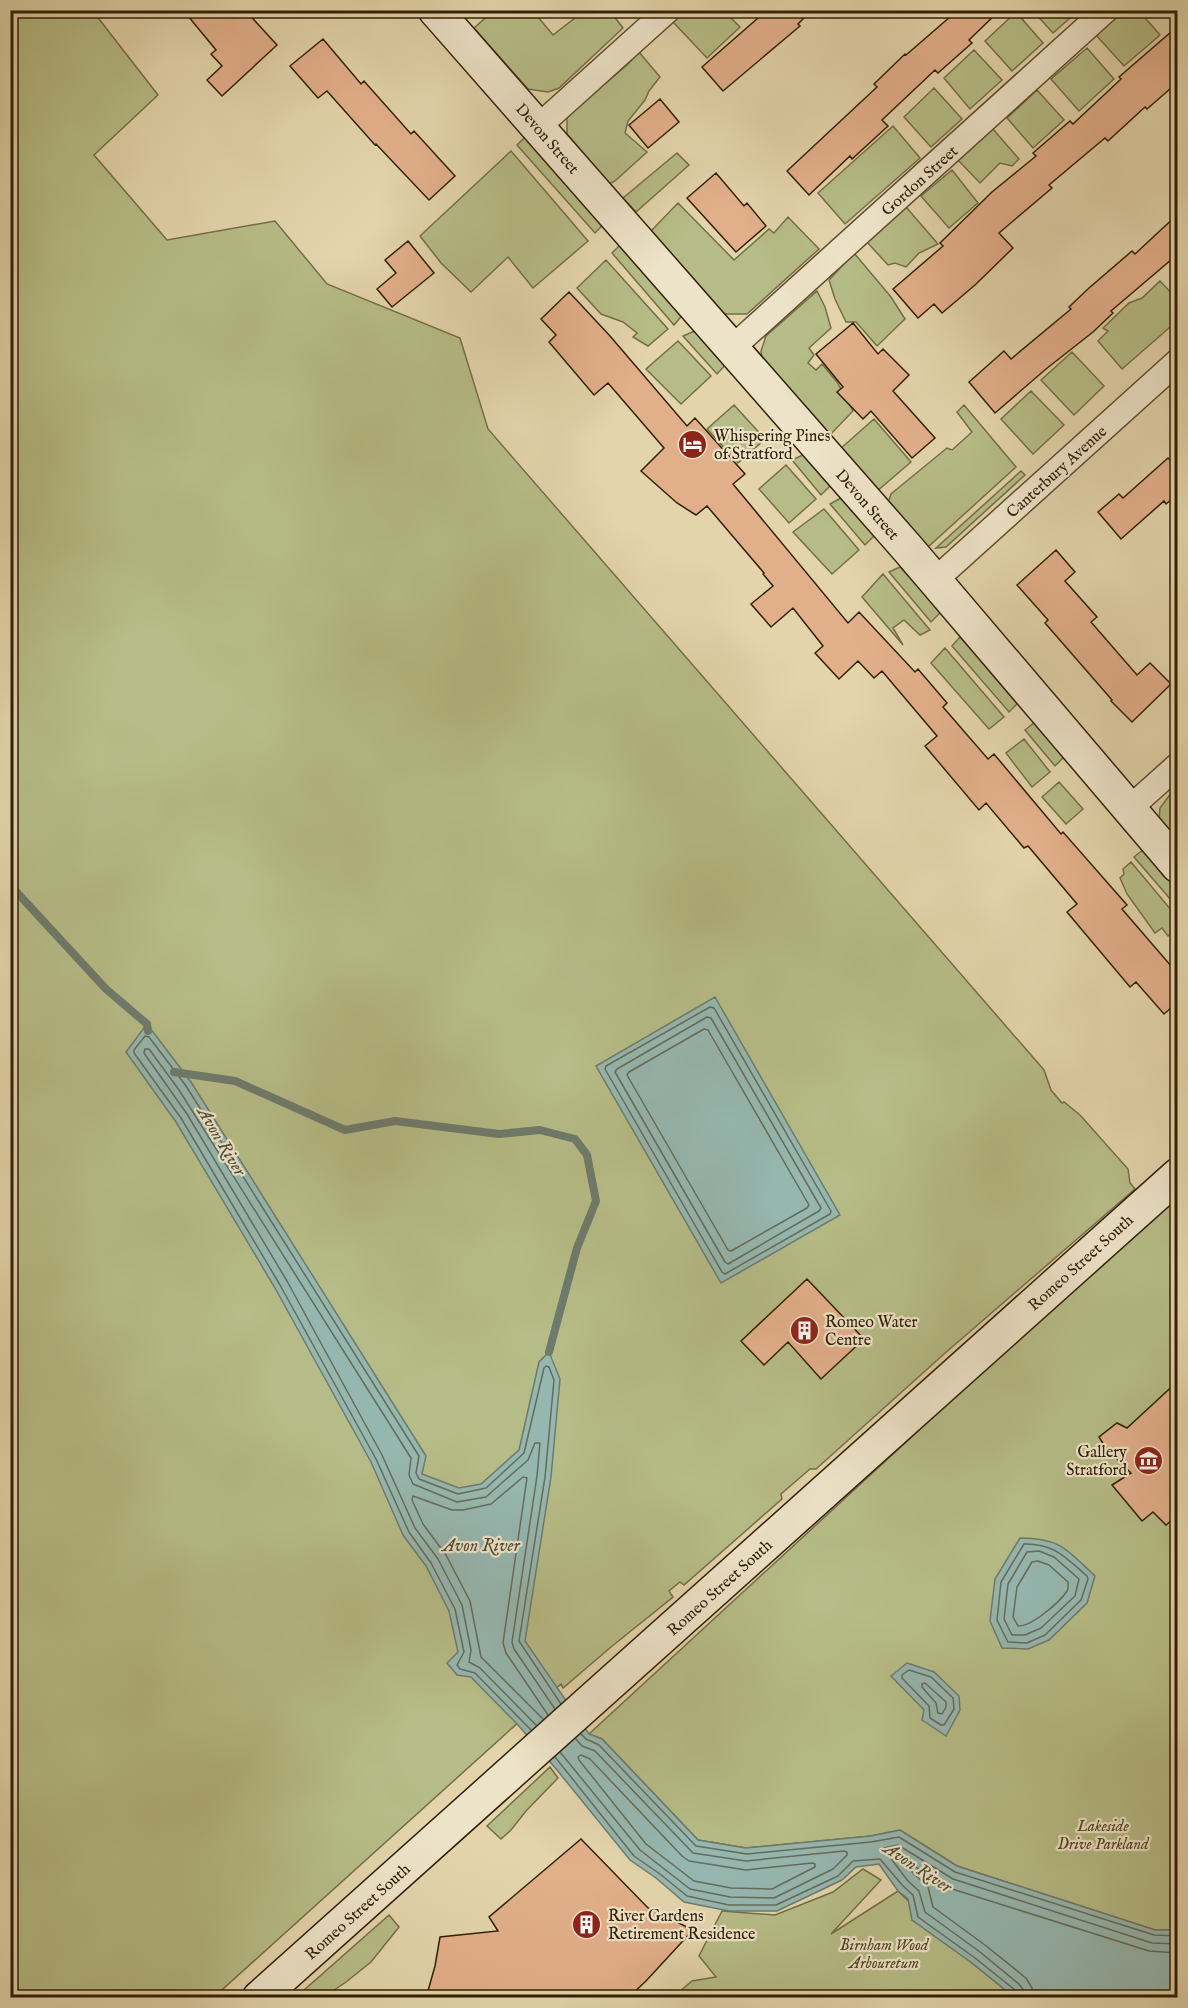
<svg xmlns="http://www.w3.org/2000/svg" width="1188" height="2008" font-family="'IM FELL English',serif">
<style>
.green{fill:#b6bc87;stroke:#746e46;stroke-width:1.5}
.water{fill:#96b7b0;stroke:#6e7b6c;stroke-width:1.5}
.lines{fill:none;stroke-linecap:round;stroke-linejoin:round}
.shore{stroke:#646c5a;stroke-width:1.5}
.stream{stroke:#6e7b6c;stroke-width:8}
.building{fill:#e2af8b;stroke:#322005;stroke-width:1.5}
.street-casing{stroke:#5e4d2e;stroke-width:27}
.secondary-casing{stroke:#322005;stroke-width:36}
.street{stroke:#ede3c8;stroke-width:24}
.secondary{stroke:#ede3c8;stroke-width:33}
.labels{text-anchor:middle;stroke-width:4.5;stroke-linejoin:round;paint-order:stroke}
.street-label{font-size:16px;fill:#322005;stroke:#ede3c8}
.poi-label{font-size:16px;fill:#322005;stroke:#ede3c8;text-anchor:start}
.park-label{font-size:16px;font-style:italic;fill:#534726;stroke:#ede3c8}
.water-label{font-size:18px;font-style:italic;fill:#504d38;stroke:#ede3c8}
</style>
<rect width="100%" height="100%" fill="#e3d4ab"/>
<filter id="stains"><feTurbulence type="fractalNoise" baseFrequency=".00333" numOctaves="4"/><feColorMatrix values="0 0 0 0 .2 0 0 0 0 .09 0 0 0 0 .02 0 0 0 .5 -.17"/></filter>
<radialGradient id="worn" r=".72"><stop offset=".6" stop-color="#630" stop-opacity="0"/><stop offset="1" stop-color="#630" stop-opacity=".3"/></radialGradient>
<path class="green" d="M92,10l66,85 -64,60 73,85 108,-19 52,63 133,54 28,91 556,641 7,20 11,13 2,-1 16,13 48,54 2,14 5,6 -191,165 -128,115h-6l-29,25 1,5 -98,86 -4,-3 -11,9 4,6 -62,50 -48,41 -2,-4 -347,313 -203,1 -1,-1987z
M1124,10l15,1 21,24 -36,31 -28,-31z
M493,11h40l20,24 31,-24h26l13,17 -64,60 -11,4 -20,-3 -54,-61z
M685,11h39l16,16 -33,31 -34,-36z
M1033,11h45l-25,22z
M1016,12l27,31 -31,28 -27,-30z
M1087,48l27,31 -35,32 -28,-32z
M974,50l28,30 -32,29 -26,-31z
M639,52l21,25 -11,14 -4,9 -17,21 -3,12 22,19 -32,29 -6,3 -42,-50v-18l60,-51z
M934,88l28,31 -31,28 -27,-30z
M1037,90l27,30 -31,28 -26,-30z
M893,126l27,32 -75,66 -27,-31z
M992,128l27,31 -7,7 -12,-3 -20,20 -22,-23z
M529,133l74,92 -8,8 -78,-88z
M511,151l77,90 -55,47 -25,-31 -37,35 -30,-29 -21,-27z
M677,153l12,12 -53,47 -13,-14z
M952,170l26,33 -29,25 -28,-32z
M678,203l56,57 35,-31 5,4 14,-16 31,32 -72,65h-22l-9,-6 -66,-76z
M906,207l32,37 -19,9 -13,14 -11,-4 -7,2 -21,-23z
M623,242l61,71 -10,12 -62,-72z
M854,253l37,44 14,22 -28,27 -21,-24h-10l-11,-23 -6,-19z
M606,260l62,69 -20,17 -15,-9 4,-4 -14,-11 -22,-8 -24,-26z
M1160,281l17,18v22l-55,48 -24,-28 10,-10 -5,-3 26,-25 13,-5z
M817,291l8,16 6,21 -22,20 5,7 -6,8 8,7 6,-6 15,18 16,29 -25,26 -66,-78 -1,-8 5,-15z
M697,330l30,33 -10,11 -34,-38z
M678,341l33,35 -30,28 -35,-35z
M1072,352l32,34 -30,29 -33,-35z
M1031,391l33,34 -31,29 -32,-35z
M734,405l31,34 -27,24 -31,-34z
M964,405l52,62 -88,80 -12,-9 -29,-32 4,-12 6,-5 50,-41 5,2 20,-18 -15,-20z
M874,419l37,43 -35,30 -36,-43z
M805,454l27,30 -11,11 -29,-35z
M786,465l30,34 -27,24 -30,-34z
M1021,471l4,4 -79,72 -10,1z
M841,498l34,37 -10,10 -35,-41z
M824,509l35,41 -27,24 -39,-42z
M900,567l41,45 -10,10 -42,-50z
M883,574l47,56 -10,5 -16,-15 -11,8 10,17 -41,-48z
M960,637l59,65 -10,10 -57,-66z
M945,648l59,69 -15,12 -58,-66z
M1035,722l30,34 -10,10 -30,-36z
M1024,739l26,33 -18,15 -26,-34z
M1059,782l24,27 -17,15 -24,-27z
M1177,785v61l-18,-26 1,-12z
M1144,849l33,40v18l-43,-50z
M1131,862l46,55v11l-9,8 -6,-8 -7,5 -28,-39 -7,-16 4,-4 -1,-5z
M1177,1198v732h-22l-198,-64 -57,-36 -29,6 -125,12 -48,-8 -96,-101 -13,-5 468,-431z
M550,1767l8,11 -32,33 -15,19 -10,9 -14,-13z
M863,1869l18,11 -50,54 67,-43 74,72 42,34 -342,1 20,-17 24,-4 -17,-21 23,-45 53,4 58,-23z
M389,1915l10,12 -28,35 -25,20 -22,15h-6l-15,-6z"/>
<path class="water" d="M715,997l125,218 -119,68 -125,-217z
M147,1024l44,58 235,374 -4,18 37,14 22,-4 38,-34 20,-88 10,-10 11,27 -9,98 -26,164 64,93 13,5 96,101 48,8 125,-12 29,-6 57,36 198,64h22v67h-163l-42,-34 -60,-43 -4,-21 -10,-8 -19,-27 -23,3 -14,13 -65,31h-48l-45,-9 -28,-24 -26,-18 -73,-90 -39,-45 -47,-48 -14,-2 -10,-12 11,-11 -9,-41 -23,-45 -23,-31 -32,-73 -96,-174 -99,-166 -50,-70z
M1020,1538c41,0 47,12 75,38l-8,27 -38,37 -21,9 -26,-1 -12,-27 5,-42z
M907,1663l27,9 25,24 1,14 -14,26 -24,-16 2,-10 -33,-34z"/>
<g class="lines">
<path class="shore" d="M710,1007l4,1 117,203 -1,3 -105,60 -3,-2 -117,-203 1,-3z
M707,1017l4,1 110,190 -2,3 -91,53 -3,-2 -110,-190 2,-3z
M704,1029l4,1 101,175 -2,3 -76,43 -3,-1 -101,-175 2,-3z
M1024,1544c30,-1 42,14 63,32l1,3 -7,21 -36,35 -18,8 -19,-1 -11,-22 4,-38z
M1039,1551l15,6 25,22 -4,17 -34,32 -16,7h-13l-8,-16 4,-35 19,-32z
M1038,1561l11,4 19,17c0,3 1,6 -1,9 -7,11 -36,36 -49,35l-5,-9 4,-30 15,-25z
M909,1670l22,7 22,21 1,11 -10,16h-3l-11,-7 -1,-12 -27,-28v-3z
M925,1683l21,19v5l-4,7 -4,-1 -2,-10 -14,-16v-3z
M543,1719l-62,-62 -11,-56 -24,-46 -23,-31 -11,-24 1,-4 39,14h11l28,-6 32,-27 4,1 -24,165 3,10 42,62
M536,1725l-56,-57 -11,-6 2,-12 -9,-45 -24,-46 -23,-31 -33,-73 -95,-174 -100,-167 -43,-61 1,-4h4l30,41 232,368 -2,17 4,9 44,18 29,-5 42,-37 7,-17h5l-3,33 -25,166 2,7 41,60
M531,1730l-56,-57 -15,-4 -3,-4 7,-13 -9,-43 -24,-46 -22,-31 -33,-73 -96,-174 -99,-167 -47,-65v-3l11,-14 4,1 37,49 233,370 -3,17 3,6 39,15 28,-6 38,-35 20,-85 2,-2 3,1 5,13 -9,97 -26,164 42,63
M581,1734l5,5 13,6 97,101 51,8 124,-12 28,-5 56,35 199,63 24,1
M560,1752l80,98 50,39 40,8 44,1 59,-29 14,-14v-3l-3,-1 -98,10 -53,-8 -98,-102 -13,-5 -6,-7
M581,1755l9,4 92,97 7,5 57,9 66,-7 3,1v3l-43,22 -41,-1 -37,-7 -48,-37 -67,-84 -1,-3z
M555,1757l79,99 26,18 27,22 42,9h47l62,-29 15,-15 27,-2 23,27 10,9 5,22 57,41 40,32 2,8
M1024,1998v-7l-5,-7 -39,-32 -55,-40 -6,-21 -11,-10 -19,-25 -6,-4 1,-4 14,-3 55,34 199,64 26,1
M1033,1998l-1,-10 -6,-10 -41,-33 -52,-38 -5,-20 -16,-15 1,-4 3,-1 33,21 200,63 29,2"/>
<path class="stream" d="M10,885l96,104 41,35 1,7
M174,1072l61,9 110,49 50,-9 104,13 41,-4 35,9 12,16 9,46 -19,47 -28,104"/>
</g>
<path class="building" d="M183,10h62l32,35 -55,51 -15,-16 15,-14 -11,-12 5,-4z
M767,10h45l-14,14 2,2 -77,65 -21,-24z
M958,10h42l-31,30 3,3 -34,30 -3,-3 -53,50 6,6 -36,33 -2,-3 -41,39 -22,-24 90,-84 -3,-3 31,-30 1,1z
M1178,26v56l-31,27 -2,-2 -37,34 -3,-3 -56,47 3,3 -53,45 14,15 -38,37 -33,28 -8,-9 -16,14 -25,-29 50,-43 -3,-3 52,-51 44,-36 -3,-3 37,-32 3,3 48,-45 -2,-2z
M323,39l38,45 3,-3 47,53 3,-3 41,45 -26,24 -53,-56 -1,1 -48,-54 -9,7 -28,-32z
M660,99l19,23 -31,26 -19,-23z
M716,173l28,33 3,-3 19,23 -30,26 -49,-54z
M1178,214v40l-67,57 2,2 -20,19 -47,37 -51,44 -26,-31 35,-31 7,8 60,-50 -2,-2 20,-19 43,-37 3,3z
M408,241l26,32 -42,34 -15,-18 19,-16 -11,-13z
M569,292l41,44 77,90 8,-8 50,56 -12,10 115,139 11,-11 56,60 3,-3 29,34 -4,4 45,52 6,-5 67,80 2,-2 64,73 -5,4 56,65v28l-14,12 -28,-32 -6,5 -63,-75 10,-8 -49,-58 -4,2 -38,-45 -7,7 -54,-64 12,-10 -55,-65 -8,7 -16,-17 -19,18 -24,-26 8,-7 -30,-38 -22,19 -20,-23 22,-18 -10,-12 1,-1 -57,-67 -11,9 -19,-12 -36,-32 23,-23 -56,-65 -14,12 -45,-53 7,-7 -15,-16z
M853,323l25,31 5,-5 26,26 -16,16 42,47 -23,20 -41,-47 -8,8 -26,-27 6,-5 -27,-33z
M1168,458l10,10v26l-12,10 -2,-3 -43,38 -23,-27 21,-18 4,4z
M1056,550l19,22 -10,9 32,36 -6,5 46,53 13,-12 21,21 -39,38 -21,-21 1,-1 -67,-77 3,-3 -31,-35z
M807,1279l57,60 -43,40 -33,-37 -24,23 -23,-24z
M1178,1381v134l-12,10 -13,-13 -11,9 -30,-36 19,-12 -25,-25 -7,-11 18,-14 10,5z
M581,1839l67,69 45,22 -47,51 -18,17h-202l9,-32 5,-29 58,-6 -9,-14z"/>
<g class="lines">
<defs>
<path id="street" d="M538,127l130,-117
M731,349l375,-339
M934,581l244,-220
M1130,808l48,-43"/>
<path id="secondary" d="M435,10l473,539 270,317
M259,1998l919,-823"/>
</defs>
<use href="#street" class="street-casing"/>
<use href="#secondary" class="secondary-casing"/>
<use href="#street" class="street"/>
<use href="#secondary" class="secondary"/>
</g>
<defs>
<symbol id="hotel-disc" viewBox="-11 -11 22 22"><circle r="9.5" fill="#8f2418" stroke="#ede3c8"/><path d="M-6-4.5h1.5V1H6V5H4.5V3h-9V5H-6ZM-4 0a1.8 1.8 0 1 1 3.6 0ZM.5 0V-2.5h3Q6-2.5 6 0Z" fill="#fff"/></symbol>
<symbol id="building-disc" viewBox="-11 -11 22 22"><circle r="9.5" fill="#8f2418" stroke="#ede3c8"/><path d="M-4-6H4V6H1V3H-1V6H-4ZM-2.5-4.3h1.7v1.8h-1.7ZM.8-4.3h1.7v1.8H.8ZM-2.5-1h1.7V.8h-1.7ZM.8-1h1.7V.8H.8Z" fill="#fff"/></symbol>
<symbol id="museum-disc" viewBox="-11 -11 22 22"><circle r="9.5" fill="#8f2418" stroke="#ede3c8"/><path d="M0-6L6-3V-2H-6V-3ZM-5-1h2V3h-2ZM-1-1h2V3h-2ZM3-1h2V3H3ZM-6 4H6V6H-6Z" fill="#fff"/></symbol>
</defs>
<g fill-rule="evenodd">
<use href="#hotel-disc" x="676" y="428" width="33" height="33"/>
<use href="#building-disc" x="788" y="1314" width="33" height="33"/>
<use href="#museum-disc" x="1132" y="1444" width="33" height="33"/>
<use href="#building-disc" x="570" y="1908" width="33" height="33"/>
</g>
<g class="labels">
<g class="street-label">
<text transform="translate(548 138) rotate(49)" y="6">Devon Street</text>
<text transform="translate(919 180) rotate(-42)" y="6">Gordon Street</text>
<text transform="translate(1056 471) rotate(-42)" y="6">Canterbury Avenue</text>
<text transform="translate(868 504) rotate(49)" y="6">Devon Street</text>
<text transform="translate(1080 1262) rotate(-42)" y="6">Romeo Street South</text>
<text transform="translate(719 1587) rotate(-42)" y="6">Romeo Street South</text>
<text transform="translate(357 1911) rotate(-42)" y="6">Romeo Street South</text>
</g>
<g class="poi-label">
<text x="714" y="441">Whispering Pines<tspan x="714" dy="18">of Stratford</tspan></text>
<text x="825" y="1327">Romeo Water<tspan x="825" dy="18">Centre</tspan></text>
<text x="1127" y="1457" text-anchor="end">Gallery<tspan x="1127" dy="18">Stratford</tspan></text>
<text x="608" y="1921">River Gardens<tspan x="608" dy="18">Retirement Residence</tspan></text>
</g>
<g class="park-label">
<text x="1103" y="1831">Lakeside<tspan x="1103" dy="18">Drive Parkland</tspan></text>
<text x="884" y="1950">Birnham Wood<tspan x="884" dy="18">Arbouretum</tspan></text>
</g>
<g class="water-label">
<text transform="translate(222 1141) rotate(59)" y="6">Avon River</text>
<text x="481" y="1551">Avon River</text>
<text transform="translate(918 1867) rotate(33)" y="6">Avon River</text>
</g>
</g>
<rect width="1188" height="2008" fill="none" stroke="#e3d4ab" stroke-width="36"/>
<rect x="12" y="12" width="1164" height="1984" fill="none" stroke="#322005" stroke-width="3"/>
<rect x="18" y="18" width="1152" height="1972" fill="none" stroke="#322005" stroke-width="1.5"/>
<rect width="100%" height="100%" filter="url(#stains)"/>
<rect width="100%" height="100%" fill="url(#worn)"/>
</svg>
